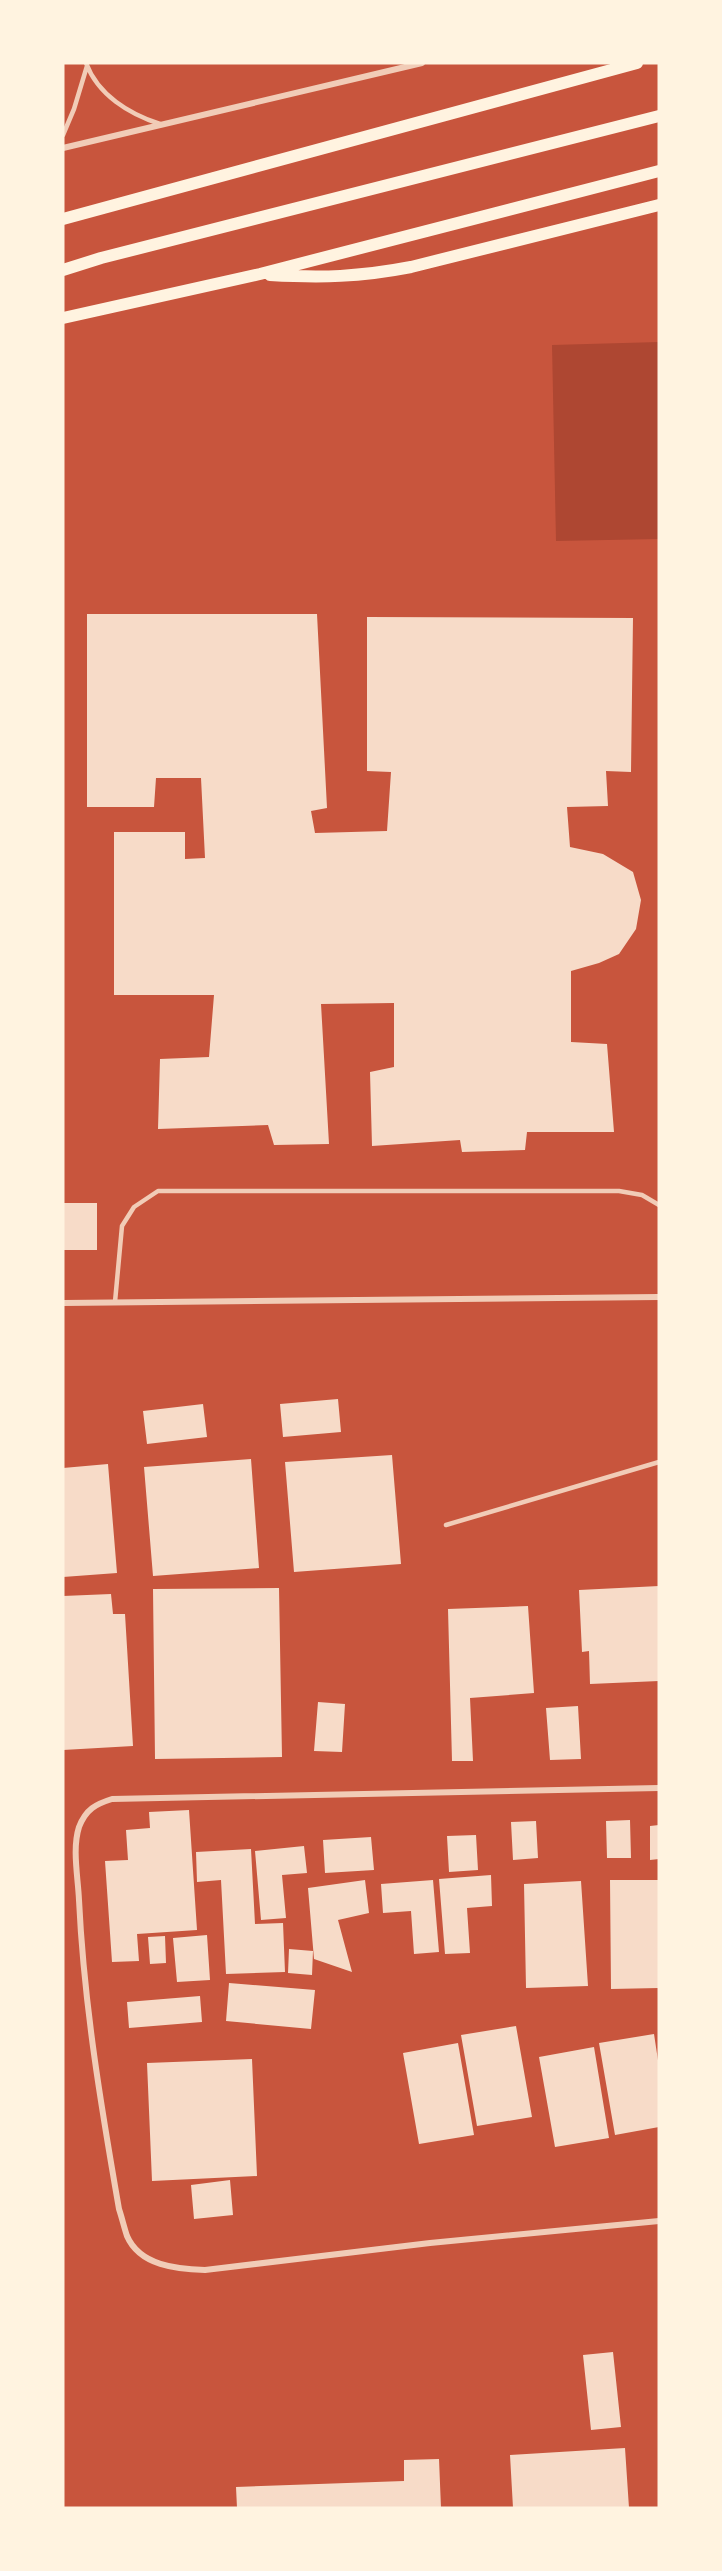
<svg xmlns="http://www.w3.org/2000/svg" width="722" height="2571" font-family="'Alegreya Sans',sans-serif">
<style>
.green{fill:#ae4732}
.building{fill:#f7dbc8}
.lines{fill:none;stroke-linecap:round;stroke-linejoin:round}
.service{stroke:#f1ccb7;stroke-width:4.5}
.minor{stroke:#f1ccb7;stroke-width:6}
.secondary{stroke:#fff3e0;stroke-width:12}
</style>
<rect width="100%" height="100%" fill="#c8553d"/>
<path class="green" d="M659,342v197l-103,2 -4,-196z"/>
<path class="building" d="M87,614h230l10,194 -16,3 4,22 72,-2 4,-59 -24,-1v-154l266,1 -2,154 -25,-1 2,35 -41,1 3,40 33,7 30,18 8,28 -5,29 -17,25 -20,9 -28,8v71l36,2 7,88h-87l-2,18 -63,2 -2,-12 -88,6 -2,-74 24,-5v-64l-73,1 8,140 -55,1 -6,-20 -110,4 2,-70 49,-2 5,-62h-100v-163h71v27l20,-1 -4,-80h-45l-2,29h-67z
M63,1203h34v47h-34z
M338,1399l3,33 -58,5 -3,-33z
M203,1404l4,33 -60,7 -4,-33z
M392,1455l9,109 -107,8 -9,-110z
M251,1459l8,109 -106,8 -9,-109z
M108,1464l9,109 -54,4v-109z
M659,1586v95l-69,3 -1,-33 -7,1 -3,-62z
M279,1588l3,169 -127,2 -2,-170z
M111,1594l2,20h12l8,132 -70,4v-154z
M528,1606l6,87 -64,5 3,63h-21l-4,-152z
M318,1702l27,2 -3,48 -28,-1z
M578,1706l3,53 -31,1 -4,-52z
M189,1810l8,120 -60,4 2,27 -27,1 -7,-101 23,-1 -2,-30 24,-2 -1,-16z
M630,1820l1,38h-24l-1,-37z
M536,1821l2,37 -25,2 -2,-38z
M659,1825v34l-9,1v-34z
M476,1835l2,35 -29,2 -2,-36z
M371,1837l3,33 -49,3 -2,-33z
M304,1846l3,27 -25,2 4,43 -25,2 -6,-69z
M251,1849l4,75 28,-1 2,49 -59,2 -5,-94 -24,2 -1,-30z
M491,1875l1,31 -25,2 3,45 -25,1 -6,-75z
M365,1880l4,33 -31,7 14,52 -38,-13 -6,-71z
M433,1880l6,72 -25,2 -3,-43 -28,2 -2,-29z
M610,1880h49v108l-48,1z
M581,1881l7,105 -62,2 -2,-104z
M207,1935l3,45 -33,2 -4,-44z
M165,1936l1,27 -16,1 -2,-27z
M289,1949l24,2 -1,24 -24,-2z
M229,1983l86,7 -4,39 -85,-8z
M200,1996l2,26 -73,6 -2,-26z
M516,2026l16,91 -55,9 -16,-91z
M654,2034l5,33v60l-44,8 -16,-92z
M458,2043l16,92 -55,9 -16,-91z
M594,2047l15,91 -54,9 -16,-90z
M252,2059l5,117 -105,5 -5,-118z
M230,2180l3,35 -39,4 -3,-34z
M613,2352l8,75 -30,3 -8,-75z
M625,2448l4,60h-116l-3,-53z
M439,2459l2,49h-204l-1,-21 168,-6v-21z"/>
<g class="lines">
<path class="service" d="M86,63c12,32 43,51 74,61
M63,135l11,-26 13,-43
M115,1302l7,-76 12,-19 24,-16h461l23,4 17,10
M446,1525l213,-63"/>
<path class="minor" d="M63,148l359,-85
M63,1303l596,-6
M659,1788l-547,11c-16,5 -26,10 -33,28 -7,22 -1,50 0,73 5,104 22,206 40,309 3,9 5,18 8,27 13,30 50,33 78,34l225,-27 229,-22"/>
<path class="secondary" d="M63,219l574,-156
M63,270l38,-12 558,-142
M270,275c52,3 89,2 141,-8l248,-62
M63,318l197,-44 399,-103"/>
</g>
<rect width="722" height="2571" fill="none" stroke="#fff3e0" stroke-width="129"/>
</svg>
